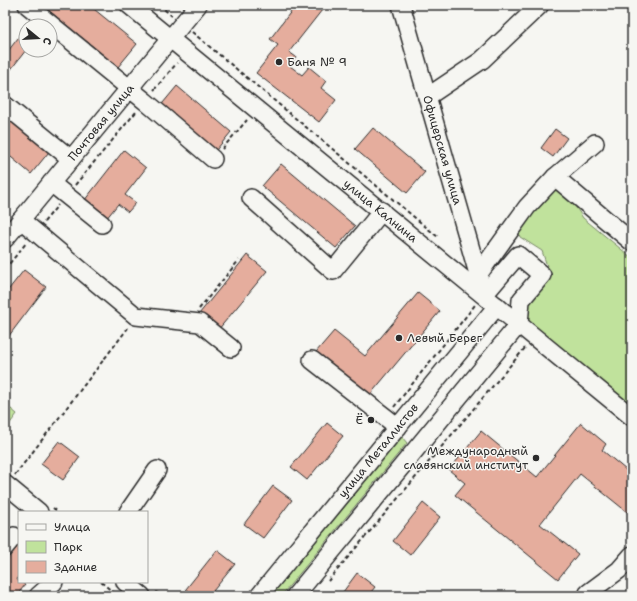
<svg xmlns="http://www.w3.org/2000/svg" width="637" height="601" font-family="'Shantell Sans',sans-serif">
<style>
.green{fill:#c0e29c;stroke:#768664}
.building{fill:#e5ad9d;stroke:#2b2b2b}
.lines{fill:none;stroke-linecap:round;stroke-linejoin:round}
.minor-casing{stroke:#2b2b2b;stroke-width:20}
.path{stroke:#2b2b2b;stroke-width:2;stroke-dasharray:4 3;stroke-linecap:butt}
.minor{stroke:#f6f6f2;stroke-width:17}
.poi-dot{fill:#2b2b2b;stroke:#f6f6f2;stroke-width:1.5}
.labels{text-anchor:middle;stroke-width:3;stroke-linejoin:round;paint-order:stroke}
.poi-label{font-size:12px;fill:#2b2b2b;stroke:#f6f6f2;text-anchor:start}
.street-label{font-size:12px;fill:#2b2b2b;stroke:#f6f6f2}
</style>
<rect width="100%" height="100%" fill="#f6f6f2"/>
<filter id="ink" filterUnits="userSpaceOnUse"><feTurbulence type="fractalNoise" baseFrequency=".025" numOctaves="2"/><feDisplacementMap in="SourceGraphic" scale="8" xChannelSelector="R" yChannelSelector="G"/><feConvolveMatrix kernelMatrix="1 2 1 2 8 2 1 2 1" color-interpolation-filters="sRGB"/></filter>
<g filter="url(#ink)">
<path class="green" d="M556,190l6,1 6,4 15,23 49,40v149l-106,-88c2,-19 13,-34 22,-50l-6,-18 -22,-14 -2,-6 31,-38z
M5,404l12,10 -12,16z
M402,437l5,6 -126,153h-10z"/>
<path class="building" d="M42,5h47l48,39 -19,23z
M296,5h20l6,5 -33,42 7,5 -6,9 12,9 7,-8 17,14 -5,7 15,12 -17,22 -63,-49 22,-28 -8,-6z
M25,29l1,21 -21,27v-22z
M177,86l54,46 -19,23 -54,-46z
M5,109l48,38 -22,27 -26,-22z
M373,128l52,44 -18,21 -52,-44z
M555,129l12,9 -14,19 -12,-9z
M124,150l22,18 -21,27 11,8 -8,9 -10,-8 -12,15 -22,-18z
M281,164l74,62 -19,22 -74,-62z
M247,255l20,16 -49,59 -19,-16z
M24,270l22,17 -41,54v-47z
M418,293l22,18 -71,85 -53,-44 18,-21 31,25z
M327,423l16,13 -36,44 -16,-13z
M581,423l25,21 -4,6 30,25v41l-52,-42 -40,50 38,30 -20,25 -103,-84 10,-12 -16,-13 32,-39 56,46z
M59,441l21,16 -17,23 -22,-16z
M273,486l19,14 -29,38 -19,-14z
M423,503l17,14 -30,38 -17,-14z
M19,545v32l-2,2 2,3h2l4,3 -9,11h-11v-34z
M217,550l18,14 -26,32h-15l-8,-7z
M357,573l18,14 -7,9h-28z"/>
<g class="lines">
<defs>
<g id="minor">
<path d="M27,5l118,96 68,58"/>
<path id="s1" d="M129,5l503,412"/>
<path id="s2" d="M401,5l83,290"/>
<path d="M427,97l55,-37 58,-55"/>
<path d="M5,105l66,54"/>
<path d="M555,177l77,65"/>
<path d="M51,183l51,41"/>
<path d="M251,198l82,73 49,-60"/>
<path d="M21,220l115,96 64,7 31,25"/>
<path id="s3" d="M5,239l193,-234"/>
<path d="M478,275l49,-68 28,-30 40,-34"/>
<path d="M484,295l34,-40 24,20 -21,25 -2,24"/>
<path d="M312,360l86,67"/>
<path d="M5,484l34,28"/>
<path d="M128,512l29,-42"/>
<path d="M5,547l9,-11"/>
<path d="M125,582l17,14"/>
<path d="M588,593l31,-23 13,-15"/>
<path d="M38,596l16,-14"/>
<path id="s4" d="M259,596l238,-290"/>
<path d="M295,596l224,-272"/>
</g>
</defs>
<use href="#minor" class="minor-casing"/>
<path class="path" d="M109,5l7,5
M159,5l13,11
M192,32l246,205
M154,90l23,-27
M222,149l25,-29
M75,185l61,-73
M44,222l14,-17
M5,269l22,-27
M199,309l40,-49
M394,407l81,-102
M15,475l113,-147
M53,508l5,4
M328,581l197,-233
M101,582l13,11
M156,592l6,4"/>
<use href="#minor" class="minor"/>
</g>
</g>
<g class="poi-dot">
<circle cx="279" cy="62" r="4"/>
<circle cx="399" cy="338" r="4"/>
<circle cx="371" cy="420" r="4"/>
<circle cx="536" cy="458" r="4"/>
</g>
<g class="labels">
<g class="poi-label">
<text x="287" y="66">Баня № 9</text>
<text x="407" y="342">Левый Берег</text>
<text x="363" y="424" text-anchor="end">Ё</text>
<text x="528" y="455" text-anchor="end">Международный<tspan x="528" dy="14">славянский институт</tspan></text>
</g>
<g class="street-label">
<text dy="4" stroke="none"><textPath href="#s3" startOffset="151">Почтовая улица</textPath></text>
<text dy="4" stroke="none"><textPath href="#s2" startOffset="151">Офицерская улица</textPath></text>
<text dy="4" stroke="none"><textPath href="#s1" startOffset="325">улица Калнина</textPath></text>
<text dy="4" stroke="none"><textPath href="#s4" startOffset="188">улица Металлистов</textPath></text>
</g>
</g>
<rect width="637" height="601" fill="none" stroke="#f6f6f2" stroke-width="20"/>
<rect x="10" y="10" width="617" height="581" fill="none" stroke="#2b2b2b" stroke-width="1.5" filter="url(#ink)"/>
<rect x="18" y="511" width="130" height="72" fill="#f6f6f2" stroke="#a5a5a2"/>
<rect x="26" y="524" width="20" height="6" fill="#f6f6f2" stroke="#a5a5a2"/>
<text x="54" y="531" font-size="12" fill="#2b2b2b">Улица</text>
<rect x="26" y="541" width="20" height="12" fill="#c0e29c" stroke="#a5a5a2"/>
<text x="54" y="551" font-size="12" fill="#2b2b2b">Парк</text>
<rect x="26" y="561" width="20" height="12" fill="#e5ad9d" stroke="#a5a5a2"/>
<text x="54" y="571" font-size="12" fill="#2b2b2b">Здание</text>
<g transform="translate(38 38) rotate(108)"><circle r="19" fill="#f6f6f2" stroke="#a5a5a2"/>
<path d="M0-3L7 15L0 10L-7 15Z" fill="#2b2b2b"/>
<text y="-6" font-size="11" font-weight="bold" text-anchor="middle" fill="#2b2b2b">С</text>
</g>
</svg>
